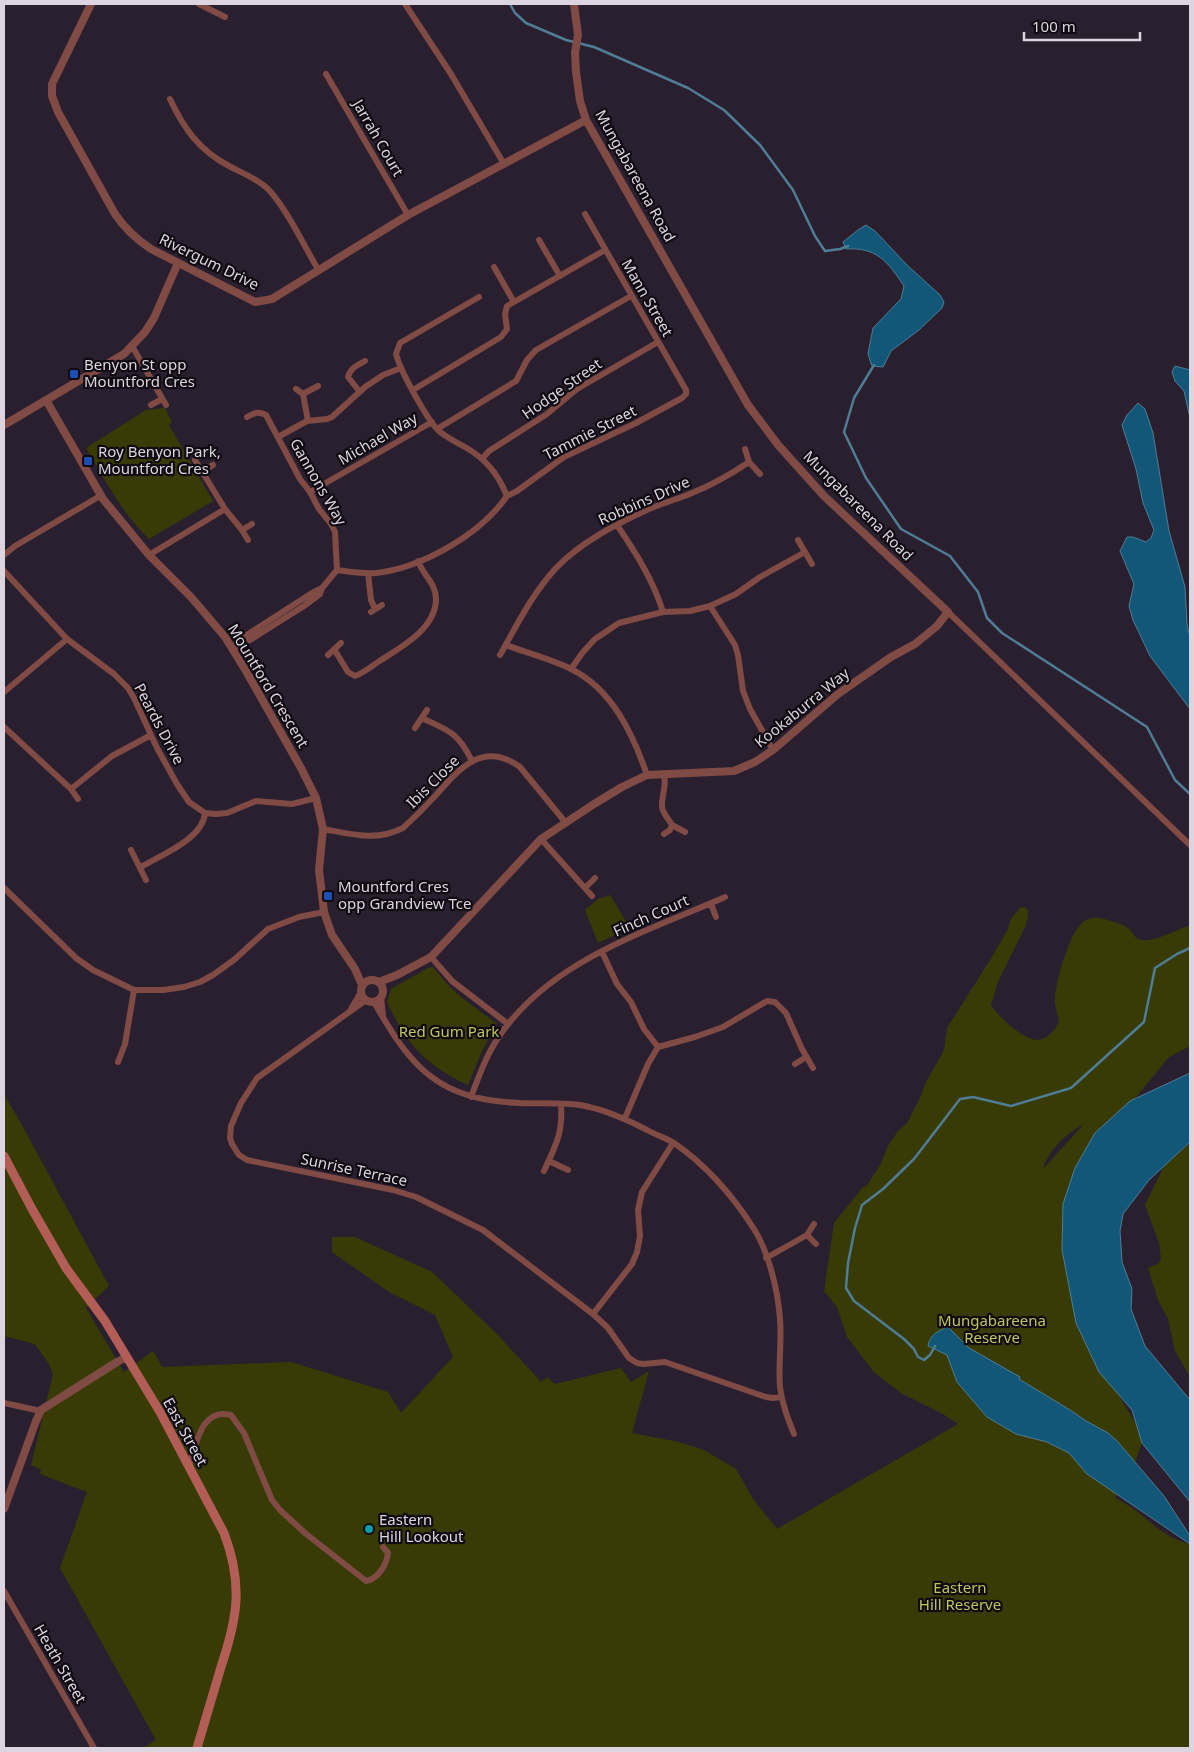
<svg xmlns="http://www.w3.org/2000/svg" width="1194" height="1752" font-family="'Noto Sans',sans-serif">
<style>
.green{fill:#383b05;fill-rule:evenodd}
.water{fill:#125777;stroke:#4f7d96}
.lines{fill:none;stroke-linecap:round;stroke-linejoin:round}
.stream{stroke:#4f7d96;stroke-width:2.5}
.minor{stroke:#804a45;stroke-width:6}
.tertiary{stroke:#804a45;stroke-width:8}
.secondary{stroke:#b35d57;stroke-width:9}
.transit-dot{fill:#1a4fb4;stroke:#100b12;stroke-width:2}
.culture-dot{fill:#0f9aa8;stroke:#100b12;stroke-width:2}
.labels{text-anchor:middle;stroke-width:4.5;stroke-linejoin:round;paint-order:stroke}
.street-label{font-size:15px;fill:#dcd5e0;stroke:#100b12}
.poi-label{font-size:15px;fill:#dcd5e0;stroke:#100b12;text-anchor:start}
.park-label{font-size:15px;fill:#bfc759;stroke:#100b12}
</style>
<rect width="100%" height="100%" fill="#2a1f2f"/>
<path class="green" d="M165,408l7,14 -3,3 44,76 -64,38c-27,-26 -44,-59 -63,-91l60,-38z
M610,895l20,33 -32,15 -13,-33 13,-11z
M1025,907l3,4v6l-3,10 -27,55 -7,23c8,12 33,36 47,35 9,0 17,-10 21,-18 -1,-8 -5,-17 -4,-26 2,-17 15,-68 31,-76 5,-3 13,-2 18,-1 8,2 20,5 25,10 5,5 6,11 14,11 12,2 35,-11 47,-15v121l-22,12 -85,104 -21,53 1,36 50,135 31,51 -9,25 -20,36c30,14 42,38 75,46v204h-1047l13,-8 -96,-172 27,-76 -47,-18 1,-4 -10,-5 22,-91 -4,-10 -14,-20 -31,-8v-242l19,33 86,159 -23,22 38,64 29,-21 9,16 129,-5 97,30 13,21 52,-56 -18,-42 -46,-23 -57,-40v-15h23l77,35 66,63 43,47 6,-5 8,7 66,-16 10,14 18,-11 -17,62 47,9 25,8 32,19 17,30 24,30 181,-105 -15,-10 -42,-21 -27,-21 -27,-35 -10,-30 -13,-16 10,-68 30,-37 2,1 14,-22 9,-21 9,-13 9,-8 12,-23 8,-20 17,-30 3,-22 43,-68 17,-29 4,-12 9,-11zM1084,1124l-41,45c5,-19 25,-37 41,-45z
M433,967l15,18 13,12 36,27 -15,27 -14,34c-43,-20 -61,-41 -81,-83l4,-13 37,-21z
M1190,1143v234l-15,-26 -7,-32 -10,-19 -10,-32 10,-4 3,-5 -2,-16 -14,-38 19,-39z"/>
<path class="water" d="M866,225l9,6 32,34 33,30 4,7 -2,6 -23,22 -28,21 -8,16 -11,-1 -4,-12 5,-26 28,-29 3,-13c-16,-24 -27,-39 -58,-37l-3,-7 15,-12z
M1175,366l15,4v48l-6,-27 -9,-10 -3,-9z
M1138,403l7,6 8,24 16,98 16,56 2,37 3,14v71l-40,-53 -17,-36 -4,-14 5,-22 -14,-33 7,-14h6l13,5 5,-4 3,-8 -11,-27 -7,-34 -14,-44 5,-10z
M1190,1073v69l-41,38 -26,34 -3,17 2,31 10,27 -1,20 14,37 45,54v102l-48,-59 -10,-33 -33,-38 -23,-49 -14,-73 1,-46 12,-36 20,-35 35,-32z
M948,1327l21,21 51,29 -1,2 51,31 16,11 22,12 9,8 47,55 26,40v8l-103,-70 -18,-21 -22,-11 -31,-8 -29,-17 -30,-35 -10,-27 -19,-9c2,-12 10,-15 20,-19z"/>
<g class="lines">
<path class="stream" d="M510,4l5,9 11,10 40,17 28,7 94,41 36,22 36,35 33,45 22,46 10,15 15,-2 8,-3
M874,365l-20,33 -10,34 22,46 35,51 49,27 28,36 9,26 15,15 145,94 28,53 15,14
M935,1346l-5,9 -6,5 -6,-3 -4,-8 -10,-10 -50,-38 -8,-13 2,-25 7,-35 7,-23 21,-16 31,-30 46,-60 13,-2 38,9 60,-18 73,-66 11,-54 22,-14 13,-6"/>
<path class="minor" d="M199,4l26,13
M405,4l46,70 53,90
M326,74l82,141
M170,99c14,30 29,51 59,67 13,7 29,13 40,24 19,21 35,56 50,81
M539,240l21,36
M494,267l20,35
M479,297l-79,46 -4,11c4,16 31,66 43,77 8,7 17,11 26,16 21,12 33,27 42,49
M132,346l34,59
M296,389l7,5 15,-8
M413,390l88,-53 6,-8 -2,-15 2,-8 98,-56
M360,392l-12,-15c2,-9 10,-12 17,-16
M303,394l5,27
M151,405l11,-6
M437,429l79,-48 11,-21 9,-10 95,-54
M278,437l29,-16 20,-2 5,-2 33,-30 18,-12 18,-7
M745,449l4,13 11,12
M482,459l7,-8 58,-37 30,-25 81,-47
M195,460l30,49 17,21 6,10
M202,471l11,-6
M310,492l122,-70
M507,496l10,-5 47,-34 72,-34 46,-25 4,-4v-4l-101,-176
M617,525c19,28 36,55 46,87
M242,530l10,-6
M798,540l14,24
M4,555l11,-9 85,-50
M149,555l76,-46
M337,570c14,2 26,4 39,3 46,-5 105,-39 131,-77
M4,571l63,68 47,35 14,14 6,10 23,50 20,36 12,18 16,11 11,1 11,-1 29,-12 36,3 24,-6
M368,573l3,27 4,9
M710,606l25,39 3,10 5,36 7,18 23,41
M371,612l11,-7
M948,612l242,233
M506,645c21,8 45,14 65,24 41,20 62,65 76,106
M232,648l10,-3 62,-39 16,-12 2,-6 15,-18 -2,-38 -4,-8 -12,-15 -9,-17 -10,-13 -34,-64c-8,-4 -12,-2 -19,2
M232,648l7,-8 73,-47 10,-5
M334,649l14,23 7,4c9,-3 18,-11 26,-16 21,-13 55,-32 55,-61 0,-16 -13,-24 -18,-38
M328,655l13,-12
M500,655c17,-30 32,-61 56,-87 25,-26 60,-44 93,-59 14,-6 29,-10 43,-16 20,-8 39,-19 57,-31
M571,669l12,-17 12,-13 24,-16 44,-11 27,-1 20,-5 26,-12 24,-17 45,-25
M4,692l63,-53
M422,718c27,13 36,14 50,43
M4,727l67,62 7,10
M415,728l12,-18
M71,789l41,-33 39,-21
M672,825l13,7
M323,829c29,5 52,13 80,-1 11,-10 22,-21 33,-33 23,-26 47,-55 84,-28l46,56
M664,834l6,-4 2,-5c-3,-6 -9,-11 -10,-18 -1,-11 5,-20 2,-32
M541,839l51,57
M131,850l15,30
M141,867c20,-12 62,-28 64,-54
M4,888l72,70 17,12 41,20h29l21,-3 16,-5 13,-7 22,-16 33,-30 31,-12 25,-5
M585,888l10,-10
M711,904l5,13
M602,952l15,32 14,18 13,27 14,18
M431,957l21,24 56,43
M381,997l2,19
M366,1000l-109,78 -16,25 -10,23 -1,12 2,6 7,11 8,5 146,30 23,7 67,33 110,84 15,14 21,30 8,5 6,1 22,-2 101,35 7,1 8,-1
M374,1002c37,66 65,98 145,101 21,1 41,-1 61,2 24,4 46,14 67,25 9,5 19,8 27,13 32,22 59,53 80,86 15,24 24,62 26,90 2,23 -2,46 0,68 2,17 8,32 14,47
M351,1009l10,-17
M118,1062l7,-18 9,-54
M795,1064l11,-7
M471,1097c8,-21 15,-41 27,-59 52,-78 146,-105 227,-141
M625,1118l23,-54 10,-17 37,-10 28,-10 44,-26 8,1 11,11 16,36 11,19
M549,1161l19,9
M544,1171c12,-26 19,-38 17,-67
M807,1235l9,9
M766,1258l41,-23 7,-11
M593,1314l39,-50 5,-12 3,-16 -2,-26 4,-18 31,-49
M4,1403l37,8
M189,1466c7,-21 12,-59 42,-51l13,18 28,67 8,10 25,23 61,48c12,-2 21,-17 22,-28l-5,-6
M4,1591l90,157"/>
<path class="tertiary" d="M91,4l-39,80v12l6,16 57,102c10,15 21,25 36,35l104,53 17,-3 136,-84 178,-95
M46,400l57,99 46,56 42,42 34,40 21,34 55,97 15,30 7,31 -4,41 5,42 8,23 23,34 7,16
M4,425l120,-71 21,-22 9,-14 24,-55
M361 991a11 11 0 1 1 22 0a11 11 0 1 1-22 0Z
M379,982l18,-7 34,-18 110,-118 53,-35 28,-17 25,-12 87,-4 21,-9 18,-12 65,-56 53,-37 24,-13 22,-18 11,-14 -124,-116 -45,-50 -31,-41 -162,-285 -6,-19 -4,-29 -1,-19 3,-18 -4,-31
M4,1509l32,-88 5,-11 76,-48 10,-5"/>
<path class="secondary" d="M4,1156l28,53 34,59 39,53 55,91 64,121c8,21 13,44 12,67 -1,23 -8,46 -15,67 -8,27 -16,54 -24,81"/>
</g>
<g class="transit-dot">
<rect x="69" y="369" width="10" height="10" rx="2.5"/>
<rect x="83" y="456" width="10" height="10" rx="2.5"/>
<rect x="323" y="891" width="10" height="10" rx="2.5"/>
</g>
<circle class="culture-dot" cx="369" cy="1529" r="5"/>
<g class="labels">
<g class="street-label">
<text transform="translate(378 138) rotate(60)" y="5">Jarrah Court</text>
<text transform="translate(635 176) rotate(61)" y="5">Mungabareena Road</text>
<text transform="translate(209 262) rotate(26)" y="5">Rivergum Drive</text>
<text transform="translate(647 298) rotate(60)" y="5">Mann Street</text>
<text transform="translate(562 389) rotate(-35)" y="5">Hodge Street</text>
<text transform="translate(590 433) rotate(-27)" y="5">Tammie Street</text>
<text transform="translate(378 439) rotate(-30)" y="5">Michael Way</text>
<text transform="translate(318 482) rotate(60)" y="5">Gannons Way</text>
<text transform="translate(644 501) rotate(-24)" y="5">Robbins Drive</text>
<text transform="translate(858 506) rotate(45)" y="5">Mungabareena Road</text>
<text transform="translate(268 686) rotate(59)" y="5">Mountford Crescent</text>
<text transform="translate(802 708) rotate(-39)" y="5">Kookaburra Way</text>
<text transform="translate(159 724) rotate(62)" y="5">Peards Drive</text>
<text transform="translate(433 782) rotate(-45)" y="5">Ibis Close</text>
<text transform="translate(651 916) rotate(-24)" y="5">Finch Court</text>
<text transform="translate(354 1170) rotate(12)" y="5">Sunrise Terrace</text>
<text transform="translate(185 1432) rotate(61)" y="5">East Street</text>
<text transform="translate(60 1664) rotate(60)" y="5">Heath Street</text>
</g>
<g class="poi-label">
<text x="84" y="370">Benyon St opp<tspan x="84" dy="17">Mountford Cres</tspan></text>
<text x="98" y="457">Roy Benyon Park,<tspan x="98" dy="17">Mountford Cres</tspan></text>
<text x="338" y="892">Mountford Cres<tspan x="338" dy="17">opp Grandview Tce</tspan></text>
<text x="379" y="1525">Eastern<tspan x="379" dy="17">Hill Lookout</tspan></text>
</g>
<g class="park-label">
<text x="449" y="1037">Red Gum Park</text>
<text x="992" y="1326">Mungabareena<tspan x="992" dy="17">Reserve</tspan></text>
<text x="960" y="1593">Eastern<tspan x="960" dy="17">Hill Reserve</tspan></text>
</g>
</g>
<rect width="1194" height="1752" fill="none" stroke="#dcd5e0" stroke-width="10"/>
<path d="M1024 32v8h116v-8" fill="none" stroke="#dcd5e0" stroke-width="2.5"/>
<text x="1032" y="32" font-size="15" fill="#dcd5e0" stroke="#100b12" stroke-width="4" paint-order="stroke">100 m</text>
</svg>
